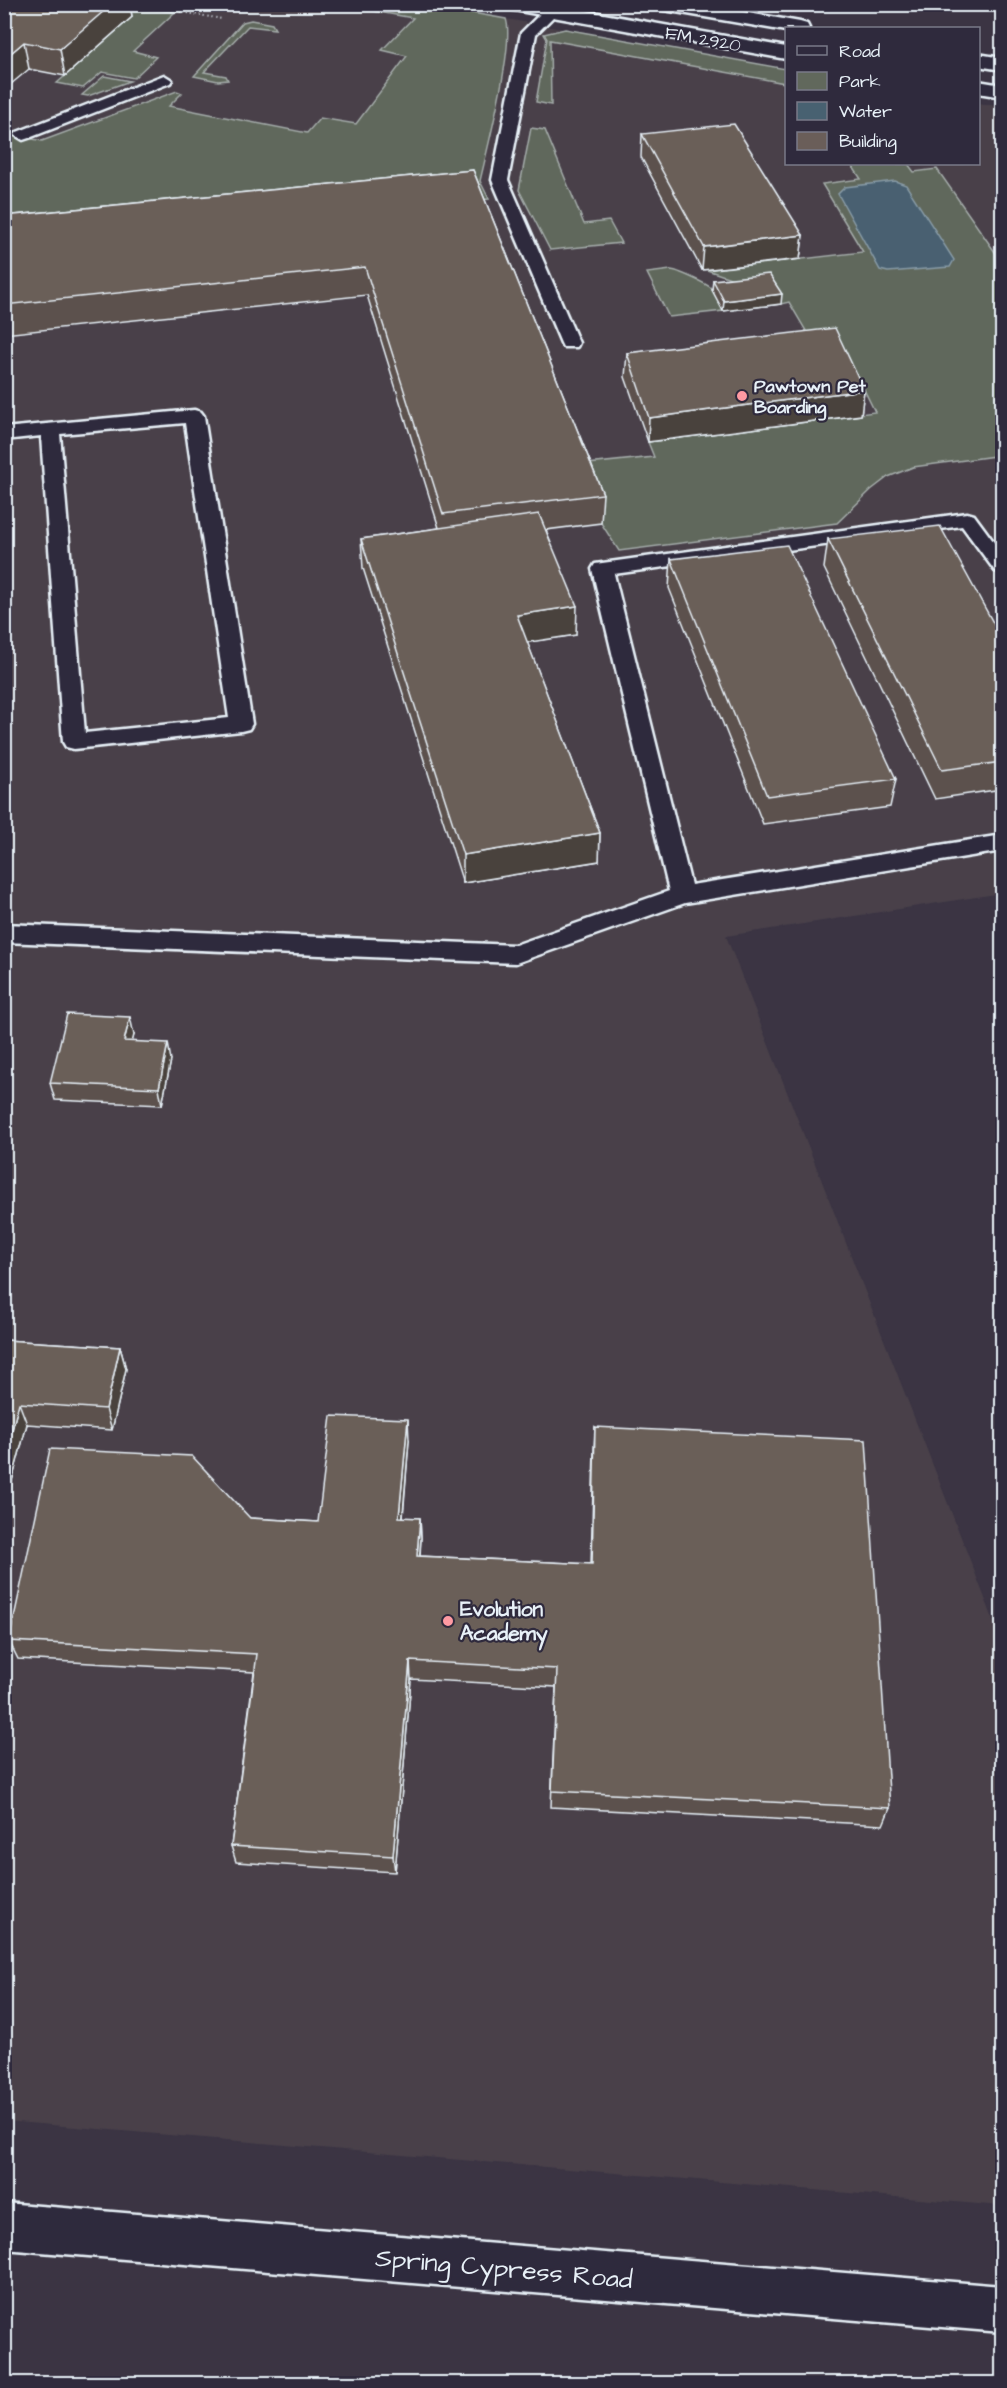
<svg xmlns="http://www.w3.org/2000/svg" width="1007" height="2388" font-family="'Architects Daughter',sans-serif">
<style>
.built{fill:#49414a}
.green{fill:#61685c;stroke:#a4acaa;stroke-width:1.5}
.water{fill:#486171;stroke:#889ba7;stroke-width:1.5}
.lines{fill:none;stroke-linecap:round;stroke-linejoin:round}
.service-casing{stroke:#e8f1f8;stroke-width:5}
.secondary-casing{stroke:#e8f1f8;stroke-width:5}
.primary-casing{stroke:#e8f1f8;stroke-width:5}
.path{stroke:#e8f1f8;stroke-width:2;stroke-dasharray:1 3;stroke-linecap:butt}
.service{fill:#2f2a3d;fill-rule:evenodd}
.secondary{fill:#2f2a3d;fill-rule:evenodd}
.primary{fill:#2f2a3d;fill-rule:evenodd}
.wall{fill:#5b514d;stroke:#e8f1f8;stroke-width:1.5}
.shaded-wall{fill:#4a423e;stroke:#e8f1f8;stroke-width:1.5}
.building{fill:#6a5e59;stroke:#e8f1f8;stroke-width:1.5}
.poi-dot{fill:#ff9aa2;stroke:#2f2a3d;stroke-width:2}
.labels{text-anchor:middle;stroke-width:4.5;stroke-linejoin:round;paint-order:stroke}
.far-street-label{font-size:18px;fill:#e8f1f8;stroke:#2f2a3d}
.far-poi-label{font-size:18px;font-weight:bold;fill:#e8f1f8;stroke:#2f2a3d;text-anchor:start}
.poi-label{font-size:21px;font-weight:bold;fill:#e8f1f8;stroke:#2f2a3d;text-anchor:start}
.near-street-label{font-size:26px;fill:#e8f1f8;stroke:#2f2a3d}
</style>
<rect width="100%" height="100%" fill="#3b3443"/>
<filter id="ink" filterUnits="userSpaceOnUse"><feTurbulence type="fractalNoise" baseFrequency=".0167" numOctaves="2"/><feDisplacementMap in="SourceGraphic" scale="12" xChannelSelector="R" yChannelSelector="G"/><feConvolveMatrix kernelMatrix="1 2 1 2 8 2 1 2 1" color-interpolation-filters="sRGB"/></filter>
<g filter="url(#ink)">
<path class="built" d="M4,5h424l358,64v95h192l1,-61 23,4v786l-276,43 276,706v564l-997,-85z"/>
<path class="green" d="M119,5l56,7 -42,39 23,6 -22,21 -32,-6 -19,16 -26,-5 74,-65z
M339,5h89l78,14c9,24 -19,131 -26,162l9,18 -484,46v-112l37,8 135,-50 5,2 -13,13 138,27 13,-15 36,6 51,-68 -25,-6 31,-32z
M251,20l21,4 3,5 -27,-3 -44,46 22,4 2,4 -10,1 -24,-5 49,-54z
M565,29l221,40 -1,14 -235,-43 1,65 -15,-3 11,-63 -3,-5z
M104,76l26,5 -42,15 -6,-1z
M531,128l14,2 39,94 25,-3 12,22 -71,7 -31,-60z
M851,164h57l6,8 23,-3 65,93v193l-89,12 -25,10 -17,13 -34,33 -218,28 -18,-28 -23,-58 76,-8 -6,-15 227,-30 -30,-61 -26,2 -30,-51 -8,2 -13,-21 -29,-2 -32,-11 156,-18 -41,-68 39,-5z
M671,270c6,0 36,14 40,18 5,6 9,16 12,23l-54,6 -22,-44z"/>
<path class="water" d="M895,181l11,4 48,75 -4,7 -62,5 -8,-2 -42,-76 7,-7z"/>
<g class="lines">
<defs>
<path id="service" d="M551,6l8,5 -23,23 -28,146 71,163 -2,4h-14l-2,-4 -69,-163 29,-147 25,-25z
M164,75l8,5 -2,3 -141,55 -6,2 -8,-5 2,-3z
M194,410l7,2 3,4 48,308 -3,5 -8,2 -167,18 -8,-2 -3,-5 -22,-306 -37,4v-12zM185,423l44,295 -144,15 -25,-299z
M967,513l7,2 28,38v20l-7,-2 -33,-45 -348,48 77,311 311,-50v16l-317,52 -169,60 -512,-21v-18l511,21 154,-54 -77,-322 3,-5z"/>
<path id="secondary" d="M4,2203l998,83v46l-998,-83z"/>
<path id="primary" d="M505,4h43l238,43v12l-272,-49 -7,-2z
M655,4h43l102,18 7,2 2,4h-23v3l-122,-21 -7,-2z
M978,54l24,4v12l-24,-4z
M978,81l24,4v12l-24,-4z"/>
</defs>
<use href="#service" class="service-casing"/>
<use href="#secondary" class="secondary-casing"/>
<use href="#primary" class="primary-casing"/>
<path class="path" d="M176,11l46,8"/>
<use href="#service" class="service"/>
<use href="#secondary" class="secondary"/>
<use href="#primary" class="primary"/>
</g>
<path class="wall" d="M4,4h126l2,13 -67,59 -36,-7z
M642,134l161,101 -3,24 -98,11 -61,-113z
M473,170l130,324 -2,29 -55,7 30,105 -49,7 73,191 -1,28 -136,22 -100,-315 -2,-29 78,-11 -72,-233 -363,39v-118z
M713,280l68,24 -58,7 -11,-21z
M627,353l237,37 -3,25 -213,27 -23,-65z
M828,539l174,100v150l-67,10 -111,-231z
M671,559l225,220 -6,28 -127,17 -94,-236z
M134,1035l-2,6 39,19 -9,45 -107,-5 -5,-17z
M4,1340l116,7 6,22 -14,61 -85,-6 -23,87z
M595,1427l295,381 -7,17 -332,-18 5,-120 -145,-8 -16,193 -159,-10 -5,-16 23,-174 -236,-13 -9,-18 241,-123 68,4 91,-82 -6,78h17l1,20 -1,18 171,8 3,-116z"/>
<path class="shaded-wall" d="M108,4h22l2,13 -67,59 -5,-27z
M24,42l5,27 -25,21v-31z
M803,235l-3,24 -98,11 2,-23z
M782,294l-1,10 -58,7 1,-10z
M864,390l-3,25 -213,27 1,-24z
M577,606l-1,29 -59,9v-29z
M600,833l-1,28 -136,22v-28z
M130,1017l4,18 -6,23 -4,-17z
M168,1043l3,17 -9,45 -3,-17z
M120,1347l6,22 -14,61 -6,-21z
M19,1403l8,21 -23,87v-51z
M408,1419l1,21 -8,97 -2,-20z
M420,1518l1,20 -3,37 -1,-19z
M410,1661l1,18 -16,193 -2,-16z"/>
<path class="building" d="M4,4h108l-52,45 -36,-7 -20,17z
M734,124l69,111 -99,12 -62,-113z
M473,170l130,324 -160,20 -78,-247 -361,38v-89z
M769,274l13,20 -58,7 -11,-21z
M835,328l29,62 -215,28 -22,-65z
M539,514l38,92 -60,9 83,218 -137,22 -102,-316z
M940,526l62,113v123l-60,8 -114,-231z
M787,545l109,234 -129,17 -96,-237z
M67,1014l63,3 -6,24 44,2 -9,45 -109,-5z
M4,1340l116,7 -14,62 -87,-6 -15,57z
M331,1416l77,3 -9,98 21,1 -3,38 175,8 3,-137 271,13 24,368 -338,-17 5,-122 -147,-8 -17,195 -162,-10 26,-192 -248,-13 41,-192 142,7 58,62 68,4z"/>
</g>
<g class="poi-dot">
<circle cx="742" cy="396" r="6"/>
<circle cx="448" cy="1621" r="6"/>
</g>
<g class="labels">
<g class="far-street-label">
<text transform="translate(703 39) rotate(10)" y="6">FM 2920</text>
</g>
<g class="far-poi-label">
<text x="754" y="392">Pawtown Pet<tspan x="754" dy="21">Boarding</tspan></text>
</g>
<g class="poi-label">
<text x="460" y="1616">Evolution<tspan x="460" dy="24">Academy</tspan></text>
</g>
<g class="near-street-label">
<text transform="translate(504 2268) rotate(5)" y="9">Spring Cypress Road</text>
</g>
</g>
<rect width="1007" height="2388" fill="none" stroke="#2f2a3d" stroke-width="24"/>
<rect x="12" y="12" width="983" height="2364" fill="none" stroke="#e8f1f8" stroke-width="2" filter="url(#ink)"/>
<rect x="785" y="27" width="195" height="138" fill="#2f2a3d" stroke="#797a88" stroke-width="1.5"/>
<rect x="797" y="46" width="30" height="9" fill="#2f2a3d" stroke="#797a88" stroke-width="1.5"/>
<text x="839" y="57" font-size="18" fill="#e8f1f8">Road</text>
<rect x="797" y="72" width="30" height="18" fill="#61685c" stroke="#797a88" stroke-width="1.5"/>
<text x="839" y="87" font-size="18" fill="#e8f1f8">Park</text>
<rect x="797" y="102" width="30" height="18" fill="#486171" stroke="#797a88" stroke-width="1.5"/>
<text x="839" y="117" font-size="18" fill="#e8f1f8">Water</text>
<rect x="797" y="132" width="30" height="18" fill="#6a5e59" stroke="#797a88" stroke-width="1.5"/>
<text x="839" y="147" font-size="18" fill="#e8f1f8">Building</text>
</svg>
